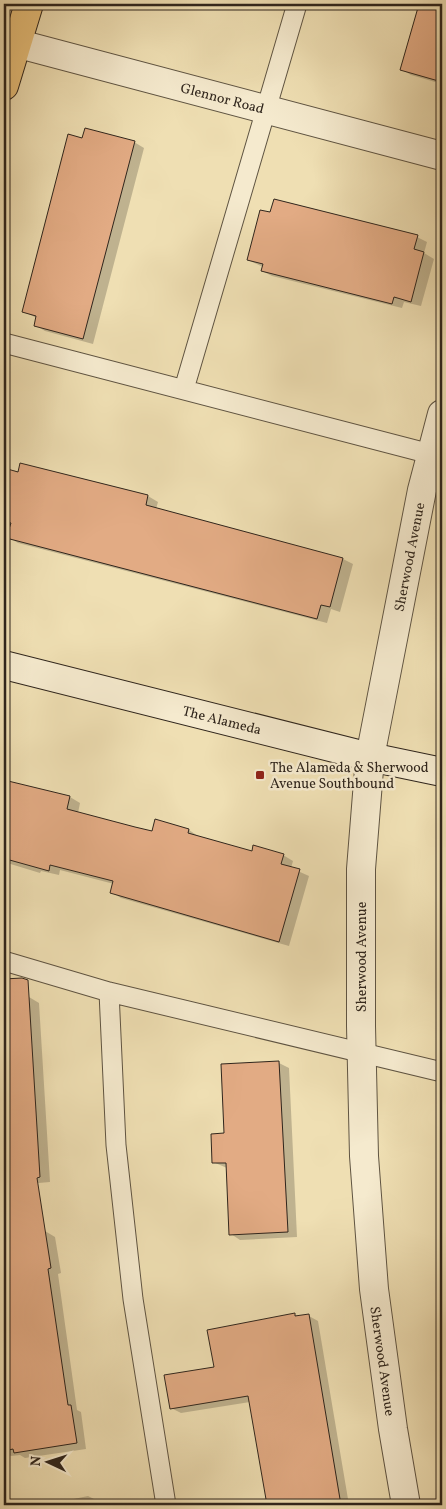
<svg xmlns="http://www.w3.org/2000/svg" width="446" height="1509" font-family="Vollkorn,serif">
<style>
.shadow{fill:#0003}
.building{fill:#e2ab84;stroke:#2f251c}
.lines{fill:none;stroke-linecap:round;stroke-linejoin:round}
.lane-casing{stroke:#5f5442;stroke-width:21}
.street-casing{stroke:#5f5442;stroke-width:30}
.secondary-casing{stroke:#2f251c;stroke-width:30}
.primary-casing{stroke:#2f251c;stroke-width:30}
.lane{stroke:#f5eace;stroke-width:19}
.street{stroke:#f5eace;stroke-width:28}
.secondary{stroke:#f5eace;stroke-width:28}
.primary{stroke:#e8c07a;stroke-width:28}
.poi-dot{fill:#8f2418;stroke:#f5eace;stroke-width:2}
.labels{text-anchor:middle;stroke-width:5;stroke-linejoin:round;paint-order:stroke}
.street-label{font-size:14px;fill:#2f251c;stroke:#f5eace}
.poi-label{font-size:14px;fill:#2f251c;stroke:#f5eace;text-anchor:start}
</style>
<rect width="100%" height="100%" fill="#efdfb3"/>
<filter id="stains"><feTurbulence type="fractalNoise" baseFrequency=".004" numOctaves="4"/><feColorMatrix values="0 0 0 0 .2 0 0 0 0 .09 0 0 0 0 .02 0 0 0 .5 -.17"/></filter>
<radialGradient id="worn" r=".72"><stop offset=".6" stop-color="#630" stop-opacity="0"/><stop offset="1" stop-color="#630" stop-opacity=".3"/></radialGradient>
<path class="shadow" d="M420,4h22v80l-31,-9 -10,-6z
M83,140l51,2 10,6 -51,196 -48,-13 -10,-6 2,-7 -13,-6z
M417,237l10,5 -3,11 10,6 -13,47 -17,-4 -2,6 -130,-32 -10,-5 1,-4 -15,-7z
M4,469l113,19 31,8 10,6 -2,7 187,50 10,5 -13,48 -9,-3 -4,14 -309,-80 -10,-6 3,-12 -7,-2z
M4,781l66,16 10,6 -2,10 75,20 36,-3 9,6 55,17 30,2 10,6 -2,7 18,8 -20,70 -168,-48 -10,-6 3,-8 -54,-14 -1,5 -18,-4 -1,2 -36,-11z
M29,997l10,6 11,179 -46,4v-187z
M279,1063l10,5 8,169 -57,3 -9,-6 -4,-66 -14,-6 13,-28z
M45,1231l10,6 6,36 -3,1 19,136 4,2 5,37 -61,9 -5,-3 -9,1 -7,-4v-214z
M295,1315l4,2 10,-1 9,5 31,184h-85v-5h3l-17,-98 -69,11 -10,-5 44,-40z
M88,1496l10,5 1,4h-54z"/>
<path class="building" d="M419,4h23v78l-42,-12z
M85,128l50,13 -52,198 -49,-13 2,-10 -14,-4 46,-178 14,4z
M274,199l144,36 -4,14 10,3 -13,50 -17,-5 -2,7 -131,-33 2,-7 -16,-4 13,-50 10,2z
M20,463l128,32 -2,10 197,53 -13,49 -9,-2 -4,14 -311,-81 5,-15 -7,-2v-53l14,4z
M4,780l66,16 -3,13 68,18 17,4 3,-12 34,10 -1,4 64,18 1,-6 31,9 -3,10 19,5 -21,73 -169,-49 3,-12 -63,-16 -1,6 -43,-12 2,-5 -4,-1z
M22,978l6,2 12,197 -3,1 14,90 -3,1 20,136h3l6,38 -63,10 -1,-4 -9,2v-472z
M279,1061l9,171 -59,3 -3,-72h-14l-1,-29 13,-1 -3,-69z
M295,1313v3l14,-2 32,191h-74l-19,-109 -78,13 -6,-34 50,-8 -7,-37z"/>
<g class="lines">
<defs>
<path id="lane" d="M4,343l438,114
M184,389l113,-385
M4,961l105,31 333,80
M109,992l7,153 17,154 33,206"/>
<g id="street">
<path id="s1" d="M4,40l438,116"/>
<path id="s2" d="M406,1505l-13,-76 -19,-140 -10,-133 -3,-130v-157l9,-112 52,-267 20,-76"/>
</g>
<g id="secondary">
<path id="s3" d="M4,665l366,92 72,15"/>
</g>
<path id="primary" d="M4,86l25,-82"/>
</defs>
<use href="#lane" class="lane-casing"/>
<use href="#street" class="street-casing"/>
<use href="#secondary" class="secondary-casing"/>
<use href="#primary" class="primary-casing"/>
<use href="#lane" class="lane"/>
<use href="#street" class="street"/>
<use href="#secondary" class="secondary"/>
<use href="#primary" class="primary"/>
</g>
<rect class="poi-dot" x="255" y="770" width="10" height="10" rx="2.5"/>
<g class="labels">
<g class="street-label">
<text dy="5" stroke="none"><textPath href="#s1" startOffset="226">Glennor Road</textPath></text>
<text dy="5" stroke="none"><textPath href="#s2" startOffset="955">Sherwood Avenue</textPath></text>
<text dy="5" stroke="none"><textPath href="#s3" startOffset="225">The Alameda</textPath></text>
<text transform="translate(361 957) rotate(-90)" y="5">Sherwood Avenue</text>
<text transform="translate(383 1361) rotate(82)" y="5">Sherwood Avenue</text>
</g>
<g class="poi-label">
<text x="270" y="772">The Alameda &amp; Sherwood<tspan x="270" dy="16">Avenue Southbound</tspan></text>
</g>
</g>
<rect width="446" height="1509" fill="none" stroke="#efdfb3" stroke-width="20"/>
<rect x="5" y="5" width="436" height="1499" fill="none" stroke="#2f251c" stroke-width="2.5"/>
<rect x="10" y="10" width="426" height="1489" fill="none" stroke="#2f251c"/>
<g transform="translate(48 1462) rotate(274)" stroke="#f5eace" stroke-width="4" paint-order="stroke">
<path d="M0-4L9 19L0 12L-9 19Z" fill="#2f251c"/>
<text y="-8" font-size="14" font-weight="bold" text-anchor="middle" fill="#2f251c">N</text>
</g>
<rect width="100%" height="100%" filter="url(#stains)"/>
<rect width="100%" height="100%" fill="url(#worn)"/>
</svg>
